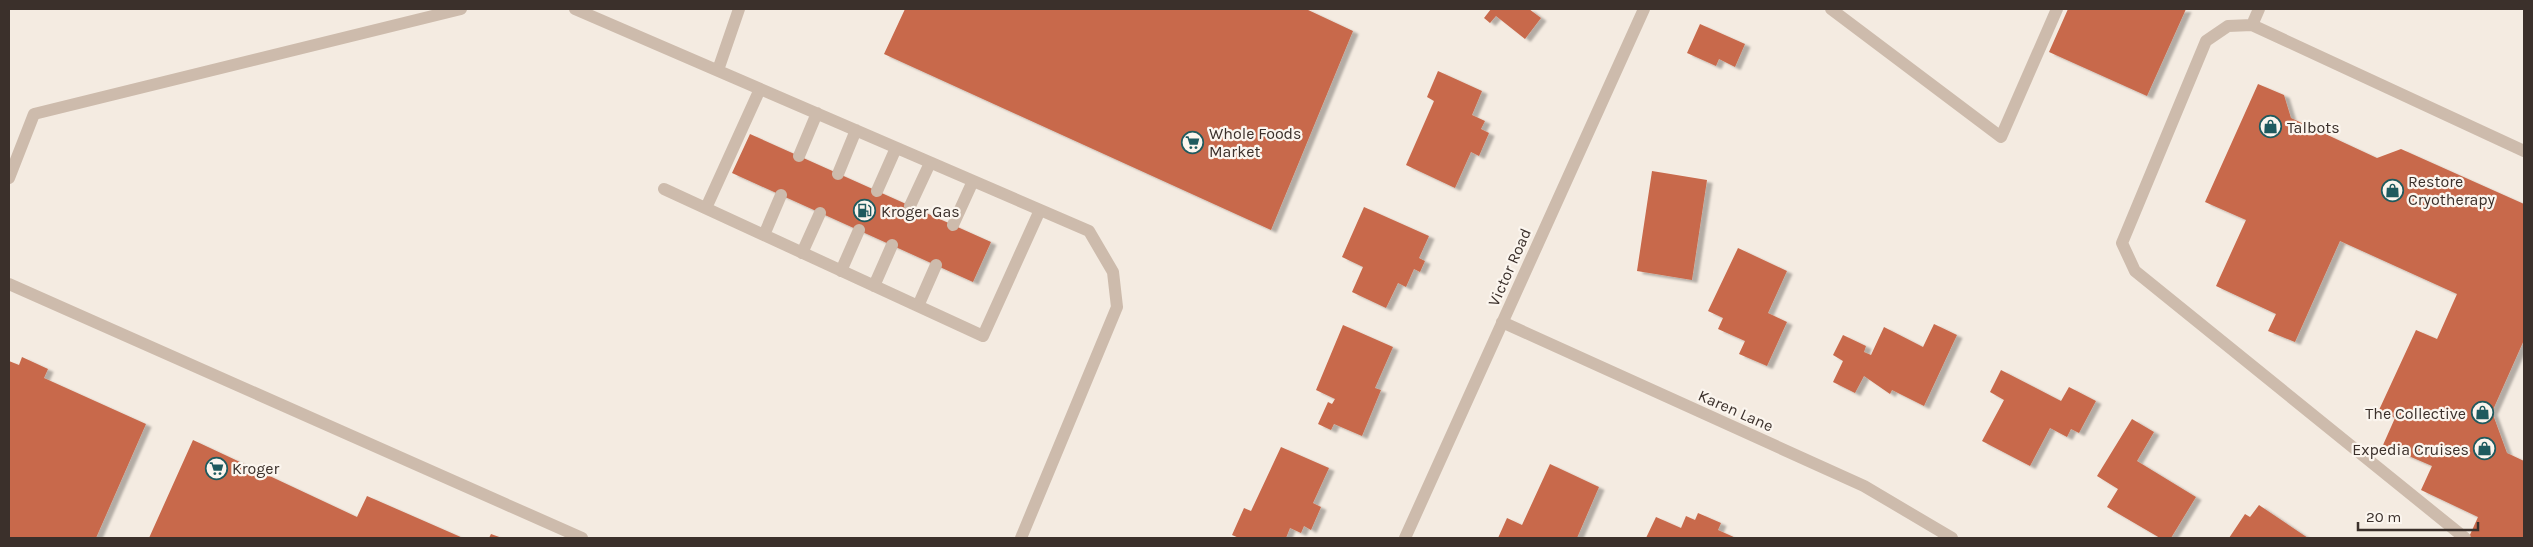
<svg xmlns="http://www.w3.org/2000/svg" width="2533" height="547" font-family="Karla,sans-serif">
<style>
.building{fill:#c8694b;filter:url(#shadow)}
.lines{fill:none;stroke-linecap:round;stroke-linejoin:round}
.lane{stroke:#cdbbac;stroke-width:12}
.street{stroke:#cdbbac;stroke-width:12}
.labels{text-anchor:middle;stroke-width:4.5;stroke-linejoin:round;paint-order:stroke}
.poi-label{font-size:16px;fill:#3b302b;stroke:#fbf5ee;text-anchor:start}
.street-label{font-size:16px;fill:#3b302b;stroke:#fbf5ee}
</style>
<defs>
<filter id="shadow"><feDropShadow dx="5.5" dy="3" stdDeviation="1" flood-color="#0004"/></filter>
</defs>
<rect width="100%" height="100%" fill="#f4ebe1"/>
<path class="building" d="M905,9h401l47,22 -82,199 -387,-176z
M1491,9h38l12,9 -16,21 -29,-23 -6,7 -6,-5z
M2068,9h118l-39,87 -98,-44z
M1700,24l45,20 -10,23 -16,-8 -3,7 -29,-13z
M1438,71l44,20 -10,24 13,6 -4,8 8,4 -10,23 -8,-4 -16,36 -49,-23 28,-64 -7,-4z
M2258,84l26,11 7,23 86,40 24,-9 123,55v136l-32,72 15,41 17,8v77l-55,-1 9,-20 -57,-27 11,-24 -49,-21 12,-27 -16,-8 37,-80 21,9 20,-45 -117,-53 -45,101 -27,-11 8,-17 -60,-28 30,-66 -41,-18z
M750,134l241,108 -18,40 -241,-109z
M1652,171l55,9 -15,100 -55,-9z
M1364,207l65,29 -10,22 6,3 -5,11 -6,-3 -8,18 -8,-4 -12,25 -34,-16 11,-25 -21,-10z
M1738,248l49,23 -19,42 19,9 -20,44 -28,-12 6,-13 -27,-12 5,-11 -15,-7z
M1934,324l23,11 -33,71 -32,-16 -2,4 -26,-18 -9,17 -22,-11 10,-21 -10,-6 10,-20 23,11 -2,6 7,3 13,-28 39,20z
M1343,325l50,22 -18,41 6,2 -19,46 -28,-12 -3,6 -13,-6 10,-22 4,2 3,-5 -19,-9z
M22,357l26,12 -4,9 102,46 -50,114h-87v-177l10,4z
M2001,370l60,31 8,-14 27,14 -17,32 -8,-4 -4,8 -17,-9 -20,38 -48,-25 22,-41 -14,-8z
M2132,419l22,13 -17,29 59,36 -25,41h-11l-53,-31 11,-18 -21,-13z
M193,440l164,77 10,-21 96,42h-314z
M1281,447l48,21 -16,35 8,4 -10,23 -7,-4 -3,7 -11,-5 -4,10h-47l-7,-3 12,-27 7,3z
M1550,464l49,23 -22,51h-79l9,-20 15,7z
M2259,505l49,33h-79l16,-24 5,3z
M1698,513l23,10 -3,7 18,8h-90l10,-21 25,11 5,-12 9,4z
M491,534l11,4h-13z"/>
<g class="lines">
<path class="lane" d="M575,9l514,222 24,41 4,35 -96,231
M1831,9l170,128 56,-128
M2252,25l7,-16
M718,70l21,-61
M799,156l18,-43
M838,174l18,-44
M9,178l25,-64 427,-105
M664,189l319,147 57,-126
M877,191l19,-43
M910,206l20,-43
M706,208l54,-119
M953,225l20,-44
M764,235l17,-40
M802,253l18,-40
M841,271l18,-41
M9,284l573,254
M874,286l18,-41
M918,306l18,-41
M2465,538l-330,-267 -13,-28 84,-202 22,-15 24,-1 272,126"/>
<path class="street" d="M1502,322l362,164 88,52
M1405,538l239,-529"/>
</g>
<defs>
<symbol id="shop-ring" viewBox="-11 -11 22 22"><circle r="9.5" fill="#fbf5ee" stroke="#1f5a5e" stroke-width="1.5"/><path d="M-5-2.5h2.3a2.7 3.5 0 0 1 5.4 0H5L5.5 6h-11ZM-1.5-2.5h3a1.5 2.3 0 0 0-3 0Z" fill="#1f5a5e"/></symbol>
<symbol id="supermarket-ring" viewBox="-11 -11 22 22"><circle r="9.5" fill="#fbf5ee" stroke="#1f5a5e" stroke-width="1.5"/><path d="M-6-5.5h2.5l.6 2H6L4.5 2H-2.5L-4.4-4H-6ZM-1.5 3.2a1.3 1.3 0 1 0 .1 0ZM3 3.2a1.3 1.3 0 1 0 .1 0Z" fill="#1f5a5e"/></symbol>
<symbol id="fuel-ring" viewBox="-11 -11 22 22"><circle r="9.5" fill="#fbf5ee" stroke="#1f5a5e" stroke-width="1.5"/><path d="M-5.5-6h7V0h2V4h1.3V-2.5L3-4.5l.8-.8L6-3V5H2.5V1h-1V6h-7ZM-4.2-4.7v3.2H.2V-4.7Z" fill="#1f5a5e"/></symbol>
</defs>
<g fill-rule="evenodd">
<use href="#shop-ring" x="2258" y="114" width="25" height="25"/>
<use href="#supermarket-ring" x="1180" y="130" width="25" height="25"/>
<use href="#shop-ring" x="2380" y="178" width="25" height="25"/>
<use href="#fuel-ring" x="852" y="198" width="25" height="25"/>
<use href="#shop-ring" x="2470" y="400" width="25" height="25"/>
<use href="#shop-ring" x="2472" y="436" width="25" height="25"/>
<use href="#supermarket-ring" x="204" y="456" width="25" height="25"/>
</g>
<g class="labels">
<g class="poi-label">
<text x="2287" y="133">Talbots</text>
<text x="1209" y="139">Whole Foods<tspan x="1209" dy="18">Market</tspan></text>
<text x="2408" y="187">Restore<tspan x="2408" dy="18">Cryotherapy</tspan></text>
<text x="881" y="217">Kroger Gas</text>
<text x="2466" y="419" text-anchor="end">The Collective</text>
<text x="2469" y="455" text-anchor="end">Expedia Cruises</text>
<text x="232" y="474">Kroger</text>
</g>
<g class="street-label">
<text transform="translate(1509 267) rotate(-66)" y="6">Victor Road</text>
<text transform="translate(1736 410) rotate(24)" y="6">Karen Lane</text>
</g>
</g>
<rect width="2533" height="547" fill="none" stroke="#3b302b" stroke-width="20"/>
<path d="M2358 522v8h120v-8" fill="none" stroke="#3b302b" stroke-width="2.5"/>
<text x="2366" y="522" font-size="15" fill="#3b302b" stroke="#fbf5ee" stroke-width="4" paint-order="stroke">20 m</text>
</svg>
